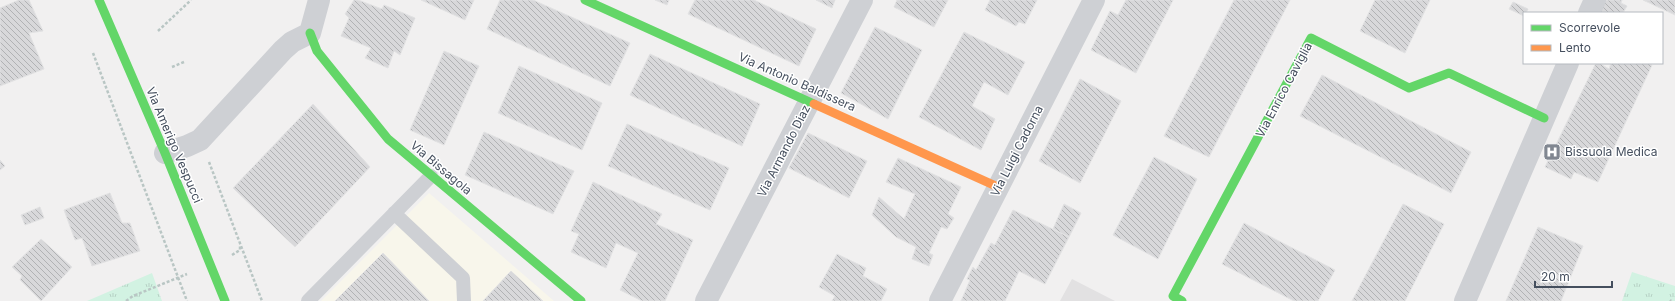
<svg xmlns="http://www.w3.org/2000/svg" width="1675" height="301" font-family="Inter,sans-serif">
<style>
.commercial{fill:#f8f6eb}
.education{fill:#e2e1e2}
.park{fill:url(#park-tufts)}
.building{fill:url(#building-back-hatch);stroke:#e2e2e3}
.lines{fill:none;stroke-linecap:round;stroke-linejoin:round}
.path{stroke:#b9c6c4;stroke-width:2.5;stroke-dasharray:3 2;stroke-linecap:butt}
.lane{stroke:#ced0d4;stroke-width:14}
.street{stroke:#ced0d4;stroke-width:22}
.fast{stroke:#63d668;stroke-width:9}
.slow{stroke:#ff974d;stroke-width:9}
.labels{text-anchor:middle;stroke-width:3;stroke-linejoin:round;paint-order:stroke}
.street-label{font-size:12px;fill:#454f5e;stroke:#fff}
.poi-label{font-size:12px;fill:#454f5e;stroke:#fff;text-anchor:start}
</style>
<defs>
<pattern id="park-tufts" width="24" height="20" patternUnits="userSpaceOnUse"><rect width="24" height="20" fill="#d2f2e2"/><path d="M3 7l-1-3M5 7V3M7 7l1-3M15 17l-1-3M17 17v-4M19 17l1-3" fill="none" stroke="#b6d1c4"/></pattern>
<pattern id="building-back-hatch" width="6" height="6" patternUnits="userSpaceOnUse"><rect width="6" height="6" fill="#d8d8da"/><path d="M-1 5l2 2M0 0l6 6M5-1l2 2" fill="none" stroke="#b1b2b4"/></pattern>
</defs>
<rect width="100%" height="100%" fill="#f1f0f0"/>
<path class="commercial" d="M429,193l125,108h-233z"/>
<path class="education" d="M1072,279l43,22h-55z"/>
<path class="park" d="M1632,272l43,14v15h-53z
M152,273l10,28h-75z"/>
<path class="building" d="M19,0h10l14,31 -14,2 15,36 -44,17v-78z
M354,0h4l24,9 2,-4 31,13 -15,37 -6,-4 -6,17 -23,-10 6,-10 -30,-12 8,-18 -4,-4z
M421,0h53l-9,20z
M500,0h33l97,43 -20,43 -123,-57z
M655,0h14l-2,5z
M695,0h59l62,29 -17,37 -111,-52z
M816,0h19l-3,8z
M897,0h51l-14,27 -40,-20z
M990,0h47l-12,24 -6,-2 -3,4 -31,-16z
M1126,0h47l-37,73 -45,-23 19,-39 8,4z
M1234,0h56l-81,157 -45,-21z
M1375,0h55l-25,53 -45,-22z
M1604,0h18l-1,3 6,3 -4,7h-26z
M1643,0h32v15z
M1513,2l15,7 -2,4h-2v3l-15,-7z
M875,27l47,23 -34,69 -47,-26z
M964,32l61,30 -17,33 -24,-13 -12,24 23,13 -14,31 -62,-33z
M444,51l35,15 -35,79 -34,-15z
M650,54l110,50 -18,42 -112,-51z
M1596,63h3l10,6 2,-6h36l5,2 -54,117 -24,-10 -3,7 -26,-12z
M519,66l83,37 -20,47 -84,-37z
M1322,75l149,77 -20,41 -151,-77z
M1080,79l41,22 -41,82 -41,-22z
M313,104l57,63 -75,80 -62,-59z
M627,124l102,44 -19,42 -102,-44z
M484,132l90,39 -21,43 -88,-39z
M808,133l59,28 -18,37 -60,-30z
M1154,157l43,22 -39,80 -45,-24z
M898,158l63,29 -13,27 6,4 -7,11 -6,-2 -12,26 4,2 -4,11 -17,-7 4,-12 -20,-10 -24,-22 7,-18 25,22 11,-25 -29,-12z
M0,160l5,6 -5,4z
M593,182l69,32 -6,10 37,16 -28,61h-23l-22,-11 18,-37 -22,-10 -10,25 -35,-16 8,-18 -8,-3z
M110,193l12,30h8l10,28 -48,15 -10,-28 -7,2 -11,-30z
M1064,204l17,9 -12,24 -16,-8z
M1403,204l41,20 -39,77h-53z
M40,207l4,11 -19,7 -4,-10z
M1013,210l56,27 -24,47 -26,-13 -14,30h-44l9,-21 -3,-1 6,-12 3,3 15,-27 4,2z
M1244,223l91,47 -17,31h-24l-72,-37z
M1538,227l45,19 -22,55h-55z
M41,239l31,28 -31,34 -21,-21 2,-4 -10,-9z
M383,253l46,48h-94z
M837,254l29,14 -3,8 24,13 -6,12h-49l3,-5 -16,-9z
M511,271l32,30h-60z"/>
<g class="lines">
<path class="path" d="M158,31l33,-31
M93,53l94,248
M172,67l12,-5
M209,162l53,139
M232,255l8,-5v-4
M1670,300l1,1
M126,301l7,-5 54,-22"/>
<path class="lane" d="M394,213l69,65 1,23
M308,301l123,-125"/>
<path class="street" d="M1589,13l6,-13
M165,153l22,-7 13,-6 83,-90 9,-8 18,-9 9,-33
M706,301l156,-301
M940,301l154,-301
M1465,301l103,-238"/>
<path class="fast" d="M99,0l66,153 60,148
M585,0l229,104
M310,33l7,18 71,88 193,162
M1182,301l-9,-5 138,-258 98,50 40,-15 95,45"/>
<path class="slow" d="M814,104l184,83"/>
</g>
<defs>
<symbol id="hospital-square" viewBox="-11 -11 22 22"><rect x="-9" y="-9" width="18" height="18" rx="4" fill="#818791" stroke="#fff"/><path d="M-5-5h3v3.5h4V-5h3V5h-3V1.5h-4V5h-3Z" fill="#fff"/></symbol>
</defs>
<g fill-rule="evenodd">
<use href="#hospital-square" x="1542" y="142" width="20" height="20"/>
</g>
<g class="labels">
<g class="street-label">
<text transform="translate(797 82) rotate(24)" y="4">Via Antonio Baldissera</text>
<text transform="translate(1284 90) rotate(-62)" y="4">Via Enrico Caviglia</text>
<text transform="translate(174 145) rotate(67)" y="4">Via Amerigo Vespucci</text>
<text transform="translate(784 151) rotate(-63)" y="4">Via Armando Diaz</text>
<text transform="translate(1017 151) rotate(-63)" y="4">Via Luigi Cadorna</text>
<text transform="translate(441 168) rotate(40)" y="4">Via Bissagola</text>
</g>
<g class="poi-label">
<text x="1565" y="156">Bissuola Medica</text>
</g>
</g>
<rect x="1523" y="12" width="140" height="52" fill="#ffffff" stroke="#b5b9bf"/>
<rect x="1531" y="25" width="20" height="6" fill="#63d668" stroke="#b5b9bf"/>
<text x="1559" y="32" font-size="12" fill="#454f5e">Scorrevole</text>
<rect x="1531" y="45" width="20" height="6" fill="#ff974d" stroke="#b5b9bf"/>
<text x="1559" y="52" font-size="12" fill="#454f5e">Lento</text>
<path d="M1535 281v6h77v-6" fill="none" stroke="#454f5e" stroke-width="2"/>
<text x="1541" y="281" font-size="12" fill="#454f5e" stroke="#ffffff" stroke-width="3" paint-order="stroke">20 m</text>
</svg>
